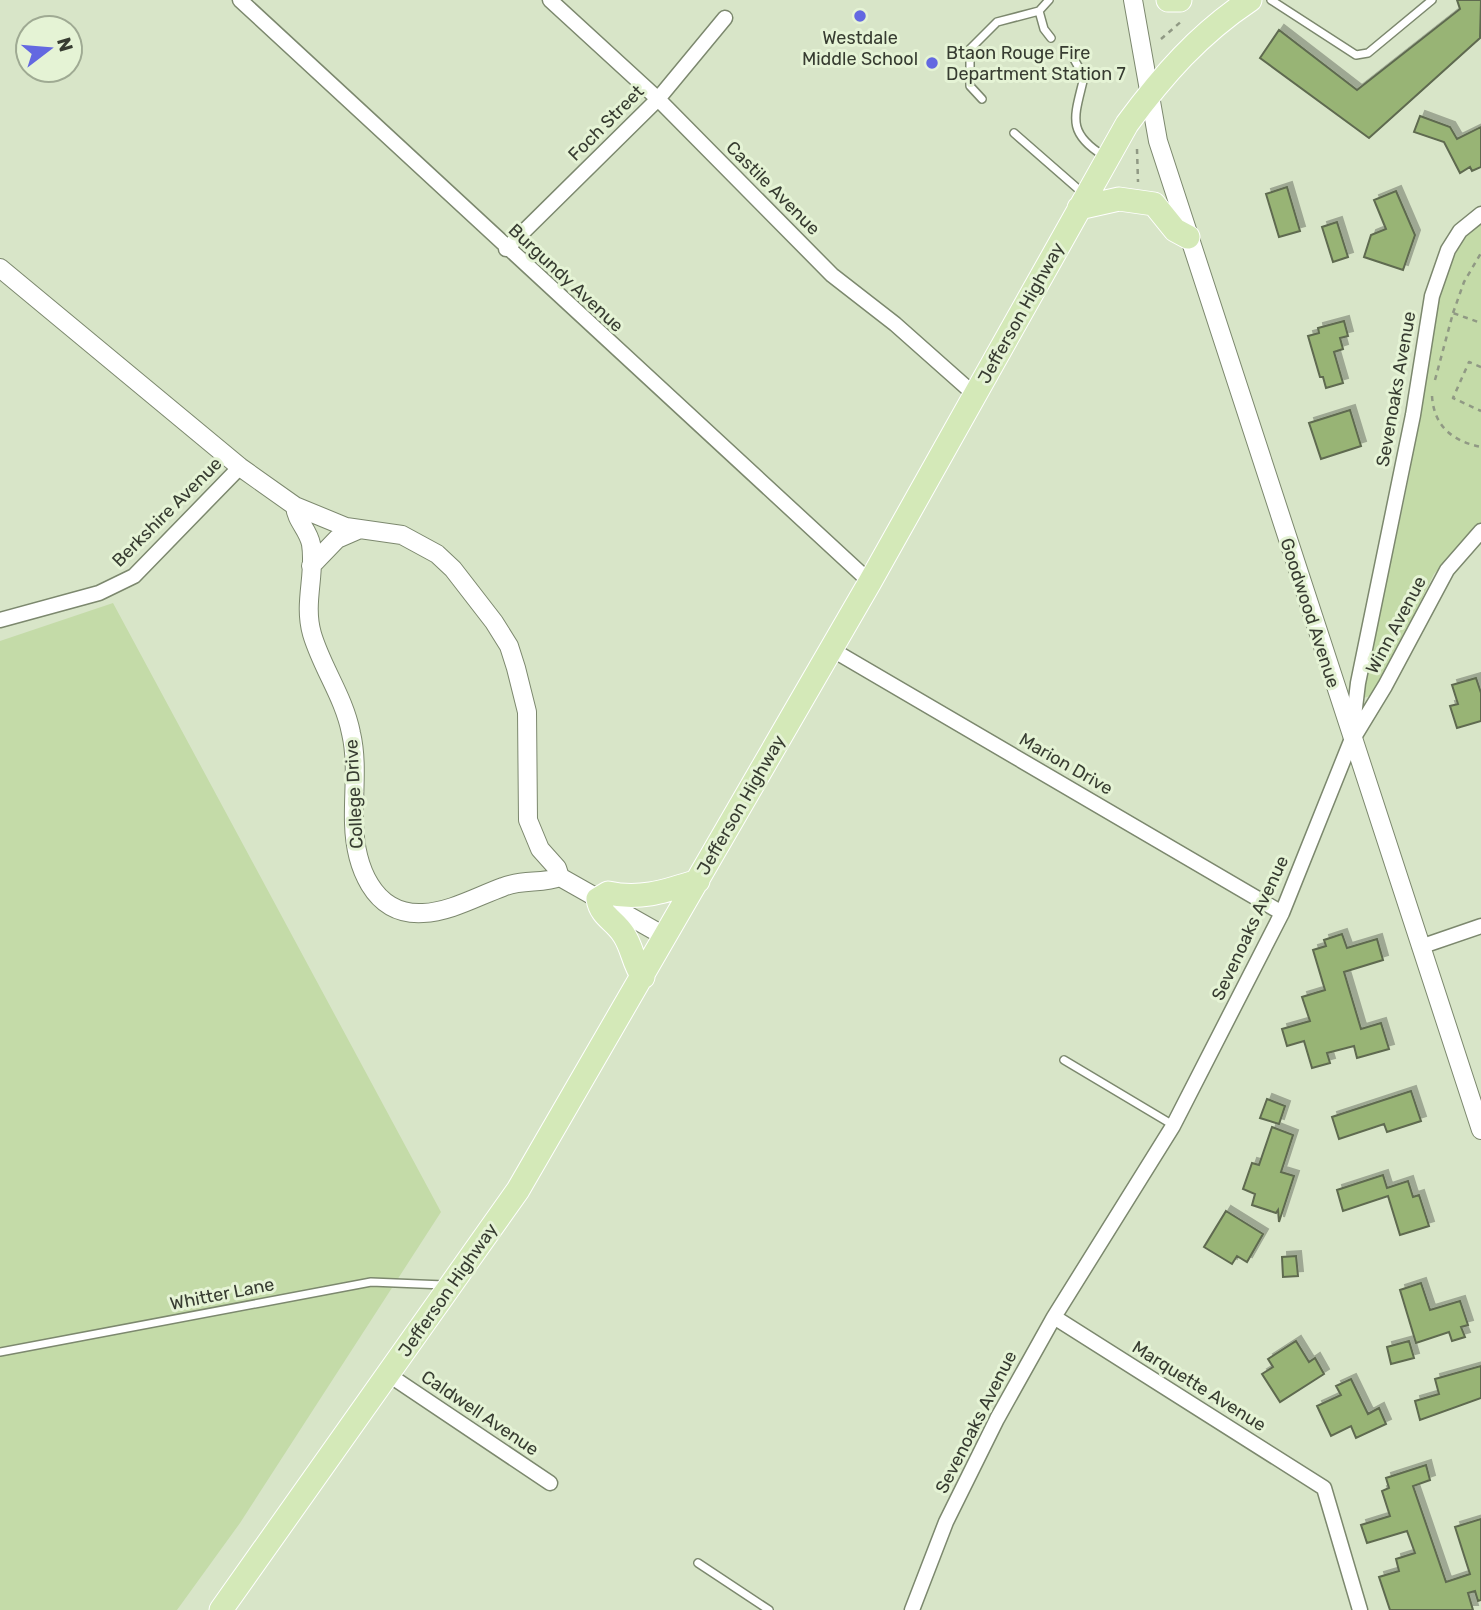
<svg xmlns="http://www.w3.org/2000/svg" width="1481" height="1610" font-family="Rubik,sans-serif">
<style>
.green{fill:#c4dba8}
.building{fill:#98b474;stroke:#5e6a50;stroke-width:2;filter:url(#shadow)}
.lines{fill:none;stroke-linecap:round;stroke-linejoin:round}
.service-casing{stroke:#7c886e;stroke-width:10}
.minor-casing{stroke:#7c886e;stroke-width:17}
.tertiary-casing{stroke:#7c886e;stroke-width:20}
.primary-casing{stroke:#fff;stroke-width:25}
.path{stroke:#909984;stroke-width:2.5;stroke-dasharray:5 5;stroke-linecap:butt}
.service{stroke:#fff;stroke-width:7}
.minor{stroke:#fff;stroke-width:14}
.tertiary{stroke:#fff;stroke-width:18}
.primary{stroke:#d4e9b8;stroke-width:23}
.poi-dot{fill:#6368e1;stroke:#e5f3d5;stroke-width:2.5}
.labels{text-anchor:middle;stroke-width:6;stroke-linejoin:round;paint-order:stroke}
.poi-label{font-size:18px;fill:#373c31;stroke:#e5f3d5}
.street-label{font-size:18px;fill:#373c31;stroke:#e5f3d5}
</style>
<defs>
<filter id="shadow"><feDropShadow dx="5" dy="-5" stdDeviation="0" flood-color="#0004"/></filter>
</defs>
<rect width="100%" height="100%" fill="#d8e5c8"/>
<path class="green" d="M1481,221v303l-47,50 -59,120 -11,4 -4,-3c17,-74 35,-148 50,-223 11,-62 19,-213 71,-251z
M113,603l328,609 -201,311 -63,87h-177v-969z"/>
<path class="building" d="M1457,0h24l-1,38 -111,100 -109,-80 19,-28 78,60 103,-81z
M1420,116l30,11 7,12 24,-12v40l-9,4 -2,-4 -10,6 -16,-31 -30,-10z
M1287,187l13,44 -21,6 -13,-43z
M1396,191l19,44 -12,35 -39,-13 7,-22 15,-6 -12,-29z
M1337,222l11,35 -15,5 -11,-35z
M1344,321l4,15 -8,2 3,11 -9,3 9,31 -17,5 -3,-11h-3l-12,-41 11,-3 -1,-5z
M1350,410l11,36 -40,13 -12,-36z
M1476,678l5,15v28l-24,7 -7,-22 8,-2 -6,-19z
M1342,934l5,14 30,-9 6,21 -39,12 17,57 20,-6 8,26 -32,9 -3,-12 -27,7 3,10 -18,5 -8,-27 -17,5 -5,-17 28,-8 -8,-24 23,-7 -12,-40 13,-4 -2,-6z
M1411,1091l10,30 -34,11 -3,-8 -45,15 -7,-22z
M1267,1099l18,7 -6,18 -19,-6z
M1272,1127l21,8 -12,37 13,4 -15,46 -1,-12 -2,3 -24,-8 3,-11 -12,-5 9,-26 7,2z
M1383,1175l4,13 21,-7 5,16 6,-2 10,31 -29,9 -12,-39 -45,15 -6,-21z
M1226,1211l37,23 -16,28 -10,-6 -5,8 -28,-17z
M1296,1256l2,20 -15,1 -1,-20z
M1421,1283l9,27 30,-9 8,24 -7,2 4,10 -13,4 -3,-9 -33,11 -16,-53z
M1296,1341l13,21 6,-4 9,16 -44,28 -18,-28 11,-7 -5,-8z
M1409,1341l5,17 -23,6 -4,-17z
M1481,1366v32l-61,22 -5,-19 24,-7 -4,-15z
M1351,1379l17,35 11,-6 7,16 -30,14 -5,-12 -20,10 -14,-30 24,-11 -5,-9z
M1426,1465l4,15 -17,6 33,96 24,-8 -15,-47 26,-8v81l-3,1 -3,-10 -7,2 5,17h-83l-11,-33 20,-6 -3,-12 19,-6 -8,-22 -40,12 -6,-18 29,-9 -8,-25 7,-3 -3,-10z"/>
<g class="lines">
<defs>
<path id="service" d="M1271,0l85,55 12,-2 64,-53
M1039,11l5,18 7,9
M1074,59l10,18c-9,39 -19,55 20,79
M982,99l-12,-13v-37l27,-27 42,-11 10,-11
M1014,133l71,62
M1064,1060l109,65
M0,1352l371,-70 73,3
M698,1563l71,47"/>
<path id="minor" d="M240,0l630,582
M550,0l108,99 174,176 63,49 80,71
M506,249l152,-150 67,-81
M0,620l99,-27 35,-17 106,-109
M831,649l451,264
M1354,737l31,-51 62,-116 34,-39
M1420,947l61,-21
M1054,1317l270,171 36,122
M389,1375l161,108
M912,1610l34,-88 51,-103 57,-102 119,-191 109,-213 69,-172 7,-58 55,-268 19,-119 16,-46 12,-19 21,-17"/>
<path id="tertiary" d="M1133,0l25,141 323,989
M0,268l240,199 55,39 51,21 56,8 35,19 16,15 41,53 15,24 7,22 11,44 1,108 12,29 17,19 3,9 106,60
M295,506c1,15 13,23 16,38 5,30 -8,59 1,90 10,34 32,63 39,99 7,30 2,60 3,90 1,41 18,93 69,90 27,-1 55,-17 80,-26 19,-8 40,-3 57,-10
M311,566l26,-27 23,-10"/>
<path id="primary" d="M1168,0h12
M1079,208l40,-9 35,5 21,26 13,7
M643,977c-10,-14 -10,-28 -19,-42 -9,-15 -23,-18 -26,-36l10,-6c33,7 58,-2 90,-12
M221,1610l297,-420 352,-608 257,-458c36,-49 72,-90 123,-124"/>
</defs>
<use href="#service" class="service-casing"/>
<use href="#minor" class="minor-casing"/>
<use href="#tertiary" class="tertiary-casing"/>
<use href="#primary" class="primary-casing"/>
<path class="path" d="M1161,39l22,-19
M1137,149l1,33
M1453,313l11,-31 17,-29
M1481,367l-12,-5 -16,36 28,13
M1435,380l18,-67 28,10
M1432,396c2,31 21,45 49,51"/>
<use href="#service" class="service"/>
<use href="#minor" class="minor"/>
<use href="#tertiary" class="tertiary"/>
<use href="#primary" class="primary"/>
</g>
<g class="poi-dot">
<circle cx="860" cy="16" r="7"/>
<circle cx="932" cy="63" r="7"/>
</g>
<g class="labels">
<g class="poi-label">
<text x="860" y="44">Westdale<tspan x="860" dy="21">Middle School</tspan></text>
<text x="946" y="59" text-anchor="start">Btaon Rouge Fire<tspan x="946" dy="21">Department Station 7</tspan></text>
</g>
<g class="street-label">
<text transform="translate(606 123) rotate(-45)" y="6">Foch Street</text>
<text transform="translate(773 188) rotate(45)" y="6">Castile Avenue</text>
<text transform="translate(566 278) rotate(43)" y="6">Burgundy Avenue</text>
<text transform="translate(1021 313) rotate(-61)" y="6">Jefferson Highway</text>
<text transform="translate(1396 389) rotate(-80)" y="6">Sevenoaks Avenue</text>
<text transform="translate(167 512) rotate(-45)" y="6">Berkshire Avenue</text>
<text transform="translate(1310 613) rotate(72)" y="6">Goodwood Avenue</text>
<text transform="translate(1396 625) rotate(-62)" y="6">Winn Avenue</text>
<text transform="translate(1066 764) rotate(30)" y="6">Marion Drive</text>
<text transform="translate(354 794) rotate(-93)" y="6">College Drive</text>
<text transform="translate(741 805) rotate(-60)" y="6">Jefferson Highway</text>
<text transform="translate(1250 928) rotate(-65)" y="6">Sevenoaks Avenue</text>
<text transform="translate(448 1290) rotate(-55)" y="6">Jefferson Highway</text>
<text transform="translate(222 1294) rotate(-11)" y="6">Whitter Lane</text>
<text transform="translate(1199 1386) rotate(32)" y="6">Marquette Avenue</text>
<text transform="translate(480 1413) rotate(34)" y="6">Caldwell Avenue</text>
<text transform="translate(976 1422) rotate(-63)" y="6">Sevenoaks Avenue</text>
</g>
</g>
<g transform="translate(49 49) rotate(74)"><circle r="33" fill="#e5f3d5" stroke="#9faa93" stroke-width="2"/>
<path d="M0-5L12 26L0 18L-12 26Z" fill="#6368e1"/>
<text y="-10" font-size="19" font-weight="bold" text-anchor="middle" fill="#373c31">N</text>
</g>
</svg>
